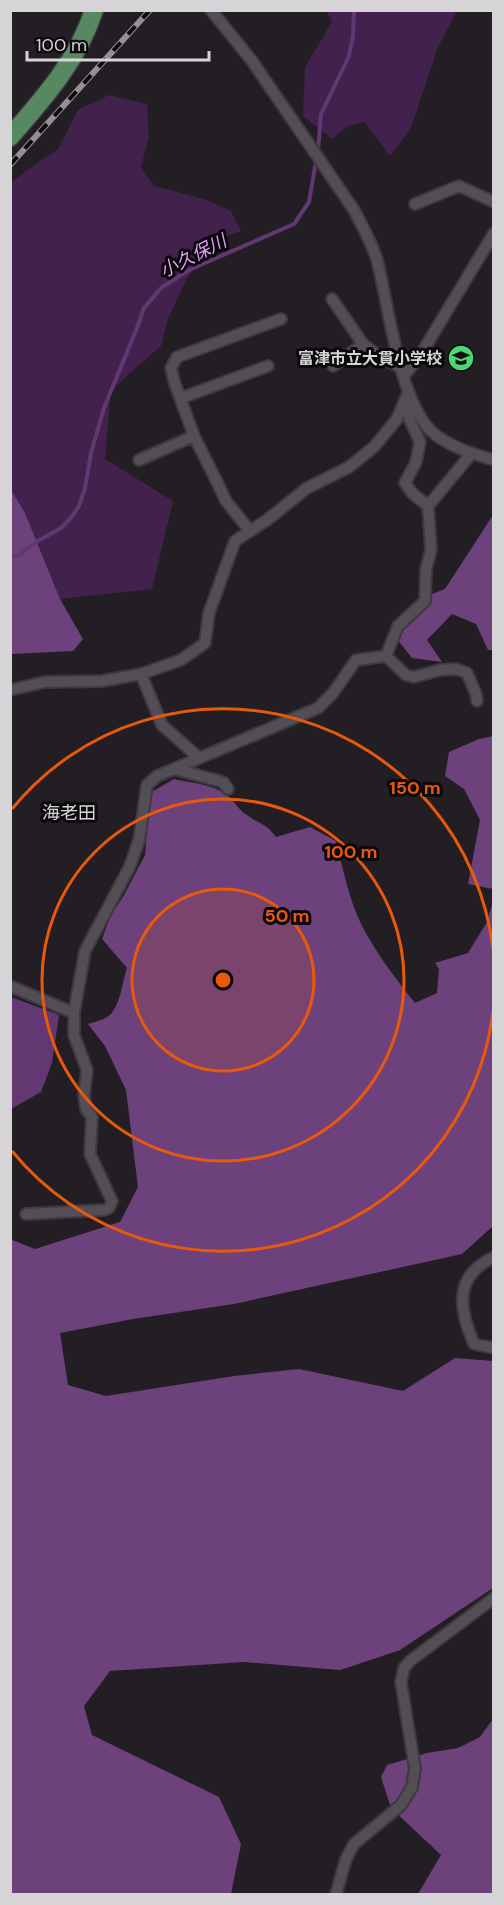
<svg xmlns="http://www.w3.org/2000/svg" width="504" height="1905" font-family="'DM Sans','Noto Sans JP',sans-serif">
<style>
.green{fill:#42224c}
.forest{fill:#6d417c}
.water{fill:#633772}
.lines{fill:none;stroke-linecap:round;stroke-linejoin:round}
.stream{stroke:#633772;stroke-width:4}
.minor-casing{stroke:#3d393e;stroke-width:14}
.trunk-casing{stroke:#3d393e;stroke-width:21}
.minor{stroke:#534e55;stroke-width:10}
.trunk{stroke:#578862;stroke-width:18}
.rail-casing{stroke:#949195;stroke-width:6}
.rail{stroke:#0b090c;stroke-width:4;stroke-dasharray:11;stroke-linecap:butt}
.ring{fill:none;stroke:#e8590c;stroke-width:3}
.labels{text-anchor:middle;stroke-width:6;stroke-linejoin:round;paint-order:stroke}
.poi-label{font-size:16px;font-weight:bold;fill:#d7d4d8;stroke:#0b090c;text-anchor:end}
.water-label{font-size:18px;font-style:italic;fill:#e1a1f7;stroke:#0b090c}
.neighbourhood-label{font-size:18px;fill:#d7d4d8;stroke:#0b090c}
.centre{fill:#e8590c;stroke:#0b090c;stroke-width:3}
.ring-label{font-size:18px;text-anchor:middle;font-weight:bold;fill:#e8590c;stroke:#0b090c;stroke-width:6;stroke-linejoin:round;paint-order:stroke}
</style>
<rect width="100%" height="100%" fill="#231e24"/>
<path class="green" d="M327,11h130l-19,36 -27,81 -21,28 -25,-34 -18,4 -15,13 -29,-23 2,-49 27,-45z
M109,95l38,9 2,33 -8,30 13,19 53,14 24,11 10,20 -23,9 -31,38 -19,41 -7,27 -50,44 -6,69 68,42 -21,88 -92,10 -35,-86 -14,-23v-304l1,-4 15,-12 31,-21 20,-39z"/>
<path class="forest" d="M11,490l14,23 35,86 23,40 -10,12 -62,3z
M493,515v135h-5l-12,-26 -24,-10 -25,26 15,22 -30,-4 -15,-19 13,-20 22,-25 13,-5z
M493,736h1l-1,153 -25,-5 12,-64 -16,-31 -19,-13 4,-24 30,-13z
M174,779c17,4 39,5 53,16 8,6 11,15 20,20 13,10 18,7 29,22l34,-10 26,14c7,28 13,59 26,85 14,27 34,53 53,77l22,-10 2,-24 -4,-6 33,-10 19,-31 6,-21v325l-31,28 -228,50 -101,15 -73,14 8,52 38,11 128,-20 65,-7 104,22 52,-33 38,3v227l-93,62 -60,20 -96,-8 -134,9 -26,35 8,29 127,62 22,47 -10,50h-220l-1,-655 25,10 85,-27 18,-35 -12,-97 -21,-44 -17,-22c6,-2 13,-3 19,-7 13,-7 15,-35 20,-49l-25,-29 8,-22 14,-22 21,-40 5,-62z
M493,1719v175h-75l23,-39 -50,-47 -10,-31 6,-12 40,-12 31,-5 22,-11z"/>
<path class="water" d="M11,997l48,18 -7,48 -11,29 -30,17z"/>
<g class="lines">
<path class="stream" d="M318,151l3,-37 28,-58 4,-20 1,-26
M10,558l11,-4 15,-12 25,-14 10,-10 8,-12 6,-18 6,-35 13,-45 33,-80 7,-20 17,-20 28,-18 105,-46 15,-22 7,-41"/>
<defs>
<path id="minor" d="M211,10l41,51 102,149c8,16 18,33 23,50 12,46 21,137 54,171 16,15 42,23 63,29
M415,204l44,-18 35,16
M332,299l31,45 18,14 21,10
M333,366l30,-22
M404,376l17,-22 73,-121
M181,398l87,-32
M139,460l55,-24
M428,506l44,-53
M250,531l-24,-30 -10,-21 -22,-44 -20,-55 -3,-13 6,-11 104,-38
M386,656l20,19 8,2 26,-7 16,-1 11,4 9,21 1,7
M141,674l21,51 37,33
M10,690l35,-8 57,-1 39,-7 40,-14 24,-17 4,-30 26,-72 32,-21 40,-32 42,-21 25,-20 23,-28 11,-26
M174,769l49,13 5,7
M10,986l64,27
M26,1214l78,-4 5,-2 3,-7 -22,-47 2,-37 -6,-8 -2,-13 3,-26 -13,-35v-22l11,-62 45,-85 9,-26 8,-55 10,-9 161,-68 15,-15 23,-33 30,-4 12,-30 27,-25 1,-32 5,-19 -3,-44 -16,-13 -7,-10 11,-21 4,-20 -11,-24 1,-23
M494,1257c-41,19 -35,52 -20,87l20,4
M336,1894l10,-35 8,-15 47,-39 11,-18 3,-18 -14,-87 3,-14 6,-7 84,-63"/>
<path id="trunk" d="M10,137c34,-39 68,-77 84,-127"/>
</defs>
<use href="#minor" class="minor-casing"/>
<use href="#trunk" class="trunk-casing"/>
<use href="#minor" class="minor"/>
<use href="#trunk" class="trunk"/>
<defs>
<path id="rail" d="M10,165l140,-155"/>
</defs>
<use href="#rail" class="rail-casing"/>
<use href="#rail" class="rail"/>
</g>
<circle cx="223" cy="980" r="91" fill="#e8590c" fill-opacity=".12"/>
<g class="ring">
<circle cx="223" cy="980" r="91"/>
<circle cx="223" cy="980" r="181"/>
<path d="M493 1011A272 272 0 0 1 12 1151M12 809A272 272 0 0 1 493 949"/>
</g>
<defs>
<symbol id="school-disc" viewBox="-11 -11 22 22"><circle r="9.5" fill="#4dd676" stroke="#0b090c"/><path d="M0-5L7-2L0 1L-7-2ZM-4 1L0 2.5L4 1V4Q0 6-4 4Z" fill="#111"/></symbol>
</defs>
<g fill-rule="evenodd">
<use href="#school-disc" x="446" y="343" width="30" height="30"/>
</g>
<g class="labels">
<g class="poi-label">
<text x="442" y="364">富津市立大貫小学校</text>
</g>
<g class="water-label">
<text transform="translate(193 256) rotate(-27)" y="6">小久保川</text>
</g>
<g class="neighbourhood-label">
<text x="69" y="819">海老田</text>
</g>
</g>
<circle cx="223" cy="980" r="9" class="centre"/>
<g class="ring-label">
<text x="415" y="794">150 m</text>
<text x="351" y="858">100 m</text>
<text x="287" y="922">50 m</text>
</g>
<rect width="504" height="1905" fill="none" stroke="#d7d4d8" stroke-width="24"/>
<path d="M27 51v9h182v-9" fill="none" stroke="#d7d4d8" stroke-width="3"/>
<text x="36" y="51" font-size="18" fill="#d7d4d8" stroke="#0b090c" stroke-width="4.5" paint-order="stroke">100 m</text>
</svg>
